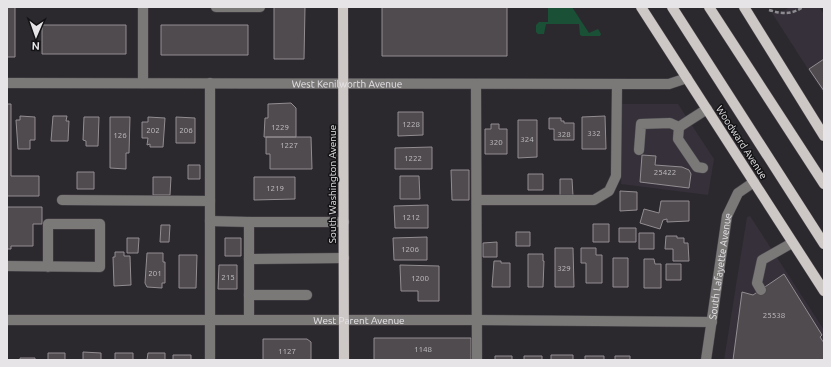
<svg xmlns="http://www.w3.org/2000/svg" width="831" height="367" font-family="Ubuntu,sans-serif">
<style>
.built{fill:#35303a}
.green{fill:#1a5036}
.building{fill:#504b4e;stroke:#928d91}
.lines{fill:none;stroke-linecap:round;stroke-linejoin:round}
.minor-casing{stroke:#4a474c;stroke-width:11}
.major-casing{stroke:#4a474c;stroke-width:11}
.path{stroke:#8d8b8f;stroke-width:2.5;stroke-dasharray:4 2;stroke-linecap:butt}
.minor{stroke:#7b7878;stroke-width:10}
.major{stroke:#cdc7c5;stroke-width:10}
.labels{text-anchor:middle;stroke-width:3;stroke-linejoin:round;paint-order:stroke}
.number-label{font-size:8px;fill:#c0bec1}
.street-label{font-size:10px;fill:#e6e4e7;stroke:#131214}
</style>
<rect width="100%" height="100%" fill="#2c292e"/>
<path class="built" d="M790,7h29l5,7v80l-52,-81 13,-3z
M622,104h56l36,55 -6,36 -87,-11z
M750,216l74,114v30h-100l23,-143z"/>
<path class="green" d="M548,7h24l17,26 9,-4 3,5 -1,2h-18l-2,-1 -1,-11h-33l-2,10h-6l-2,-2v-7l3,-3h9z"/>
<path class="building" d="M7,7h8v50h-8z
M274,7h31l-1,52h-30z
M382,7h125v49h-125z
M42,25h84v29h-84z
M161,25h87v30h-87z
M824,59v32l-15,-22z
M291,103l5,5v29h-32l1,-19h3v-14z
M7,104h4v72h28v20h-32z
M398,112h25v23l-25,1z
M20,116l15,1v23h-5v9h-12l-2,-29h4z
M53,116h14l-1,5h3l-1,20h-17z
M605,116l1,33h-24v-32z
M84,117h15l-1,29h-12v-5l-3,-1z
M110,117h20l-1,36h-3v16l-16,-1z
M148,117l17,1 -2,29h-13v-3l-3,1 1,-7h-6v-16h6z
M176,117l19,1v25h-19z
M549,118h12v3h3v2h10v17h-20v-11h-5z
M518,120h19v37l-19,1z
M491,124h8v5h8v25h-22v-25h6z
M266,137h45l1,32h-42v-15h-4z
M432,147v22h-37v-21z
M642,155l14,1 -1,9 27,2 7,3 2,4 -2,14 -49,-6z
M188,165h12v14h-12z
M451,170h18v30h-17z
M77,172h17v17h-17z
M528,174h15v16h-15z
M400,176h19l1,23h-20z
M153,177h18l-1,18h-17z
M254,177h41v22l-41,1z
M560,179h12l1,17h-13z
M620,191l17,1v18l-17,1z
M661,201h28v20l-22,1v-3l-4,1 -3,9 -20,-6 4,-14 15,4z
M428,205v23h-33l-1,-22z
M7,207h35v17h-9v22h-22v3h-4z
M593,224h16v18h-16z
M161,225h9l-1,17h-9z
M619,228h17v14h-17z
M516,232h14v14h-14z
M639,233h15v16h-15z
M666,236h11v2h7v5h4l1,18h-16v-12h-8z
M427,237v23h-33l-1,-22z
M127,238h12l-1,15h-11z
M225,238h16v18h-16z
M497,242v15h-14v-14z
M555,248h18l1,39h-19z
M581,248h15v7h6v28h-16v-20h-5z
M115,252h9v4h6l1,29 -17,1 -1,-29h2z
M147,253h16v9h2v21h-3v5l-15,-1 -2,-4z
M528,254h15v7h1l-1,26h-15z
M179,255h18l-1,33h-17z
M613,258h15v29h-15z
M644,259h10l1,5h6v24h-17z
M494,261h7v2h9v24h-18z
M666,264h15v16h-15z
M219,265h18v24h-19z
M400,265l39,1v35h-21v-10h-17z
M784,274l38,61 -2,2 4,6v17h-91l9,-68 11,3z
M374,338h97v22h-97z
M263,339h44l4,3v18h-48z
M83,352l18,1v7h-18z
M48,353h17v7h-17z
M115,353h18v7h-18z
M148,353h17v7h-18z
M173,355h18v5h-18z
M551,355h22v5h-22z
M495,356h17v4h-17z
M524,356h18v4h-18z
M585,356h19v4h-19z
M615,356h15v4h-15z
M20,358h15v2h-15z"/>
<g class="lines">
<defs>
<g id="minor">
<path d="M143,7v76"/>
<path d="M216,7h44"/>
<path id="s1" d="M7,83l633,1h29l18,-6"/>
<path d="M476,85l1,275"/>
<path d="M679,127l-1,12 19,28 6,1"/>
<path d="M639,150l2,-26 29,-1 9,4 28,-18"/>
<path d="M62,200l148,1"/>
<path d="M477,200h117l15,-9 7,-15 1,-91"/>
<path d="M210,221l39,1"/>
<path d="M249,259l95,-1"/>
<path d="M7,266l93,1v-43h-52v43"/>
<path d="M761,290l-4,-7 5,-23 30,-17"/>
<path d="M249,295h58"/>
<path d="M249,319v-97h95"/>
<path id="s2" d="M7,320h470l235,2"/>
<path d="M210,360v-277"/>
<path id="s3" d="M706,360l21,-144 11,-23 16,-11"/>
</g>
<path id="major" d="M343,7l1,353
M641,7l183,284
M672,7l152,237
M709,7l115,177
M744,7l80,129"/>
</defs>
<use href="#minor" class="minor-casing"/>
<use href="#major" class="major-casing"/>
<path class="path" d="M769,10c13,4 22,5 34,-3"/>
<use href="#minor" class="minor"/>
<use href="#major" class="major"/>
</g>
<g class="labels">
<g class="number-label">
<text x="411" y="127">1228</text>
<text x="280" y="130">1229</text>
<text x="153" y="133">202</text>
<text x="186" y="133">206</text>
<text x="594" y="136">332</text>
<text x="564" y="137">328</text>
<text x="120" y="138">126</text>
<text x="527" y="142">324</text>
<text x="496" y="145">320</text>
<text x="289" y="148">1227</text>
<text x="413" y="161">1222</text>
<text x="665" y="175">25422</text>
<text x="275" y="191">1219</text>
<text x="411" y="220">1212</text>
<text x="410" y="252">1206</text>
<text x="564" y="271">329</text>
<text x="155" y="276">201</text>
<text x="228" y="280">215</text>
<text x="420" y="281">1200</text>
<text x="774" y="318">25538</text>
<text x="423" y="352">1148</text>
<text x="287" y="354">1127</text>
</g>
<g class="street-label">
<text dy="4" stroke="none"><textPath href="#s1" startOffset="340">West Kenilworth Avenue</textPath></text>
<text transform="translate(742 142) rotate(57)" y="4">Woodward Avenue</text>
<text transform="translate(332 184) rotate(-90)" y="4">South Washington Avenue</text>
<text dy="4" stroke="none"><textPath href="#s3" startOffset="95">South Lafayette Avenue</textPath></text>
<text dy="4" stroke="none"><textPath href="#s2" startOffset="352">West Parent Avenue</textPath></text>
</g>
</g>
<rect width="831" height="367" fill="none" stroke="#e6e4e7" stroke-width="16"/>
<g transform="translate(36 36) rotate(182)" stroke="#131214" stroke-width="3" paint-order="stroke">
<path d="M0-3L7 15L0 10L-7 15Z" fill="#e6e4e7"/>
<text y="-6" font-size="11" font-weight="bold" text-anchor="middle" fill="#e6e4e7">N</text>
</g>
</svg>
